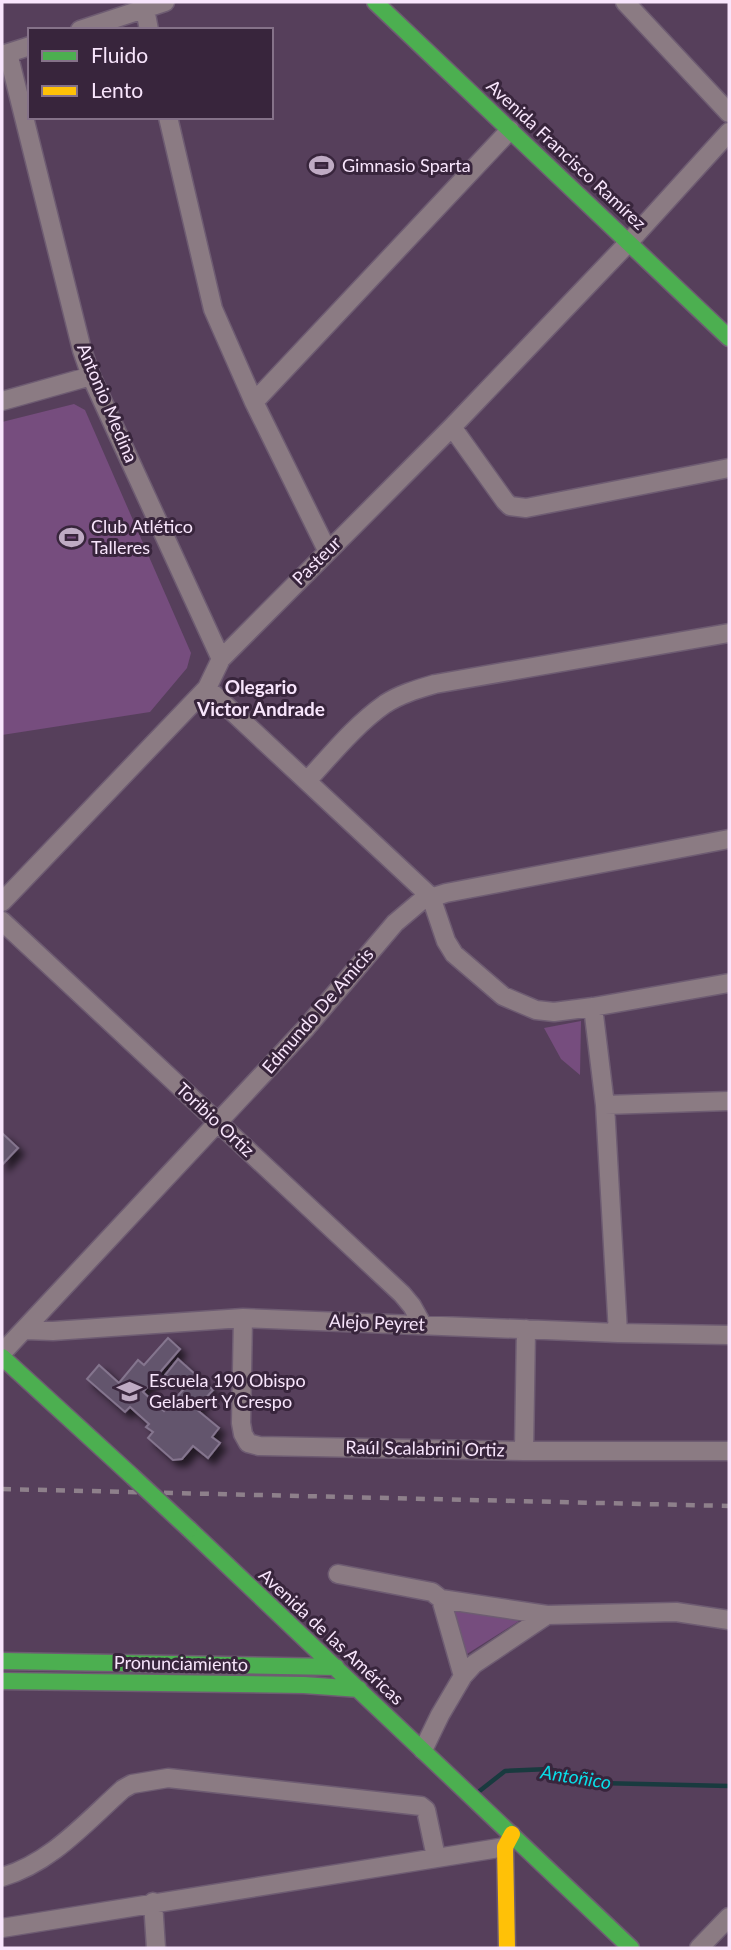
<svg xmlns="http://www.w3.org/2000/svg" width="731" height="1950" font-family="Lato,sans-serif">
<style>
.green{fill:#764d7e}
.lines{fill:none;stroke-linecap:round;stroke-linejoin:round}
.stream{stroke:#193a3f;stroke-width:4.5}
.building{fill:#64556d;stroke:#84758e;stroke-width:2;filter:url(#shadow)}
.street-casing{stroke:#6e5c72;stroke-width:21}
.fast-casing{stroke:#6e5c72;stroke-width:19}
.slow-casing{stroke:#6e5c72;stroke-width:19}
.street{stroke:#8b7b83;stroke-width:18}
.fast{stroke:#4caf50;stroke-width:16}
.slow{stroke:#ffc107;stroke-width:16}
.rail{stroke:#8e808b;stroke-width:4.5;stroke-dasharray:9 9;stroke-linecap:butt}
.fast-bridge-casing{stroke:#6e5c72;stroke-width:19;stroke-linecap:butt}
.fast-bridge{stroke:#4caf50;stroke-width:16}
.labels{text-anchor:middle;stroke-width:6;stroke-linejoin:round;paint-order:stroke}
.street-label{font-size:18px;fill:#f8e5fc;stroke:#38253c}
.poi-label{font-size:18px;fill:#f8e5fc;stroke:#38253c;text-anchor:start}
.neighbourhood-label{font-size:19px;font-weight:bold;fill:#f8e5fc;stroke:#38253c}
.water-label{font-size:19px;font-style:italic;fill:#09dde7;stroke:#38253c}
</style>
<defs>
<filter id="shadow"><feDropShadow dx="6" dy="6" stdDeviation="3.5" flood-color="#0009"/></filter>
</defs>
<rect width="100%" height="100%" fill="#563f5b"/>
<path class="green" d="M74,404l11,6 106,243 -4,15 -37,44 -148,23v-313z
M581,1021l-1,54 -19,-16 -17,-31z
M452,1611l70,8 -55,35z"/>
<g class="lines">
<path class="stream" d="M477,1793l28,-22 44,-2 50,14 130,3"/>
</g>
<path class="building" d="M2,1133l16,15 -16,17z
M168,1338l12,11 -37,43 21,19 19,-21 -18,-15 13,-16 35,31 -17,19 23,19 -7,9 8,6 -12,15 -15,-12 -11,13 -9,1 -25,-22 5,-6 -7,-5 3,-3 -19,-17 -5,5 -38,-33 12,-14 20,18 19,-23 6,5z"/>
<g class="lines">
<defs>
<path id="street" d="M625,2l104,111
M145,9l4,21
M80,30l85,-28
M8,53l74,297 9,26 130,283
M2,55l28,-9
M168,117l45,192 41,93 73,148
M2,401l89,-25
M254,402l256,-272
M452,427l53,74 5,5 16,2 203,-40
M207,688l224,209
M307,781c24,-26 48,-56 78,-77 15,-10 33,-15 50,-20l294,-51
M431,897l15,44 8,13 49,42 33,14 18,2 39,-5 136,-24
M2,902l205,-214 14,-29 231,-232 177,-185 100,-110
M2,921l400,373 10,12 10,18
M593,1007l12,98 13,228
M605,1105l124,-4
M243,1318l-2,105 2,11 5,9 11,3 265,5h205
M25,1330l28,1 190,-13 375,15 111,2
M2,1353l304,-325 89,-105 26,-22 25,-8 283,-54
M524,1451l2,-122
M338,1574l94,18 9,7 106,16
M441,1599l22,77
M423,1750l17,-35 23,-39 11,-12 73,-49 129,-3 53,8
M2,1877c49,-14 84,-55 121,-88l9,-5 36,-6 253,28 5,4 10,47
M153,1902l3,46
M2,1928l503,-81
M699,1948l30,-31"/>
<path id="fast" d="M375,2l354,336
M2,1357l131,120
M189,1529l442,419
M2,1661l334,6
M2,1681l302,4 55,4"/>
<path id="slow" d="M507,1948l-2,-101 7,-13"/>
</defs>
<use href="#street" class="street-casing"/>
<use href="#fast" class="fast-casing"/>
<use href="#slow" class="slow-casing"/>
<use href="#street" class="street"/>
<use href="#fast" class="fast"/>
<use href="#slow" class="slow"/>
<path class="rail" d="M2,1489l727,17"/>
<defs>
<path id="fast-bridge" d="M133,1477l56,52"/>
</defs>
<use href="#fast-bridge" class="fast-bridge-casing"/>
<use href="#fast-bridge" class="fast-bridge"/>
</g>
<defs>
<symbol id="stadium-bare" viewBox="-9 -9 18 18"><path d="M0-5a6.5 5 0 1 0 0 10a6.5 5 0 1 0 0-10ZM-3.5-1.8h7v3.6h-7Z" fill="#bfabc4" stroke="#38253c" stroke-width="2.5" paint-order="stroke"/></symbol>
<symbol id="school-bare" viewBox="-9 -9 18 18"><path d="M0-5L7-2L0 1L-7-2ZM-4 1L0 2.5L4 1V4Q0 6-4 4Z" fill="#bfabc4" stroke="#38253c" stroke-width="2.5" paint-order="stroke"/></symbol>
</defs>
<g fill-rule="evenodd">
<use href="#stadium-bare" x="304" y="148" width="35" height="35"/>
<use href="#stadium-bare" x="54" y="520" width="35" height="35"/>
<use href="#school-bare" x="112" y="1374" width="35" height="35"/>
</g>
<g class="labels">
<g class="street-label">
<text transform="translate(566 155) rotate(43)" y="6">Avenida Francisco Ramírez</text>
<text transform="translate(107 403) rotate(67)" y="6">Antonio Medina</text>
<text transform="translate(317 561) rotate(-45)" y="6">Pasteur</text>
<text transform="translate(318 1011) rotate(-49)" y="6">Edmundo De Amicis</text>
<text transform="translate(215 1120) rotate(43)" y="6">Toribio Ortiz</text>
<text transform="translate(377 1323) rotate(2)" y="6">Alejo Peyret</text>
<text transform="translate(425 1449) rotate(1)" y="6">Raúl Scalabrini Ortiz</text>
<text transform="translate(331 1637) rotate(43)" y="6">Avenida de las Américas</text>
<text transform="translate(181 1664) rotate(1)" y="6">Pronunciamiento</text>
</g>
<g class="poi-label">
<text x="342" y="172">Gimnasio Sparta</text>
<text x="91" y="533">Club Atlético<tspan x="91" dy="21">Talleres</tspan></text>
<text x="149" y="1387">Escuela 190 Obispo<tspan x="149" dy="21">Gelabert Y Crespo</tspan></text>
</g>
<g class="neighbourhood-label">
<text x="261" y="694">Olegario<tspan x="261" dy="22">Victor Andrade</tspan></text>
</g>
<g class="water-label">
<text transform="translate(576 1777) rotate(9)" y="7">Antoñico</text>
</g>
</g>
<rect width="731" height="1950" fill="none" stroke="#f8e5fc" stroke-width="7"/>
<rect x="28" y="28" width="245" height="91" fill="#38253c" stroke="#857289" stroke-width="2"/>
<rect x="42" y="51" width="35" height="10" fill="#4caf50" stroke="#857289" stroke-width="2"/>
<text x="91" y="63" font-size="21" fill="#f8e5fc">Fluido</text>
<rect x="42" y="86" width="35" height="10" fill="#ffc107" stroke="#857289" stroke-width="2"/>
<text x="91" y="98" font-size="21" fill="#f8e5fc">Lento</text>
</svg>
